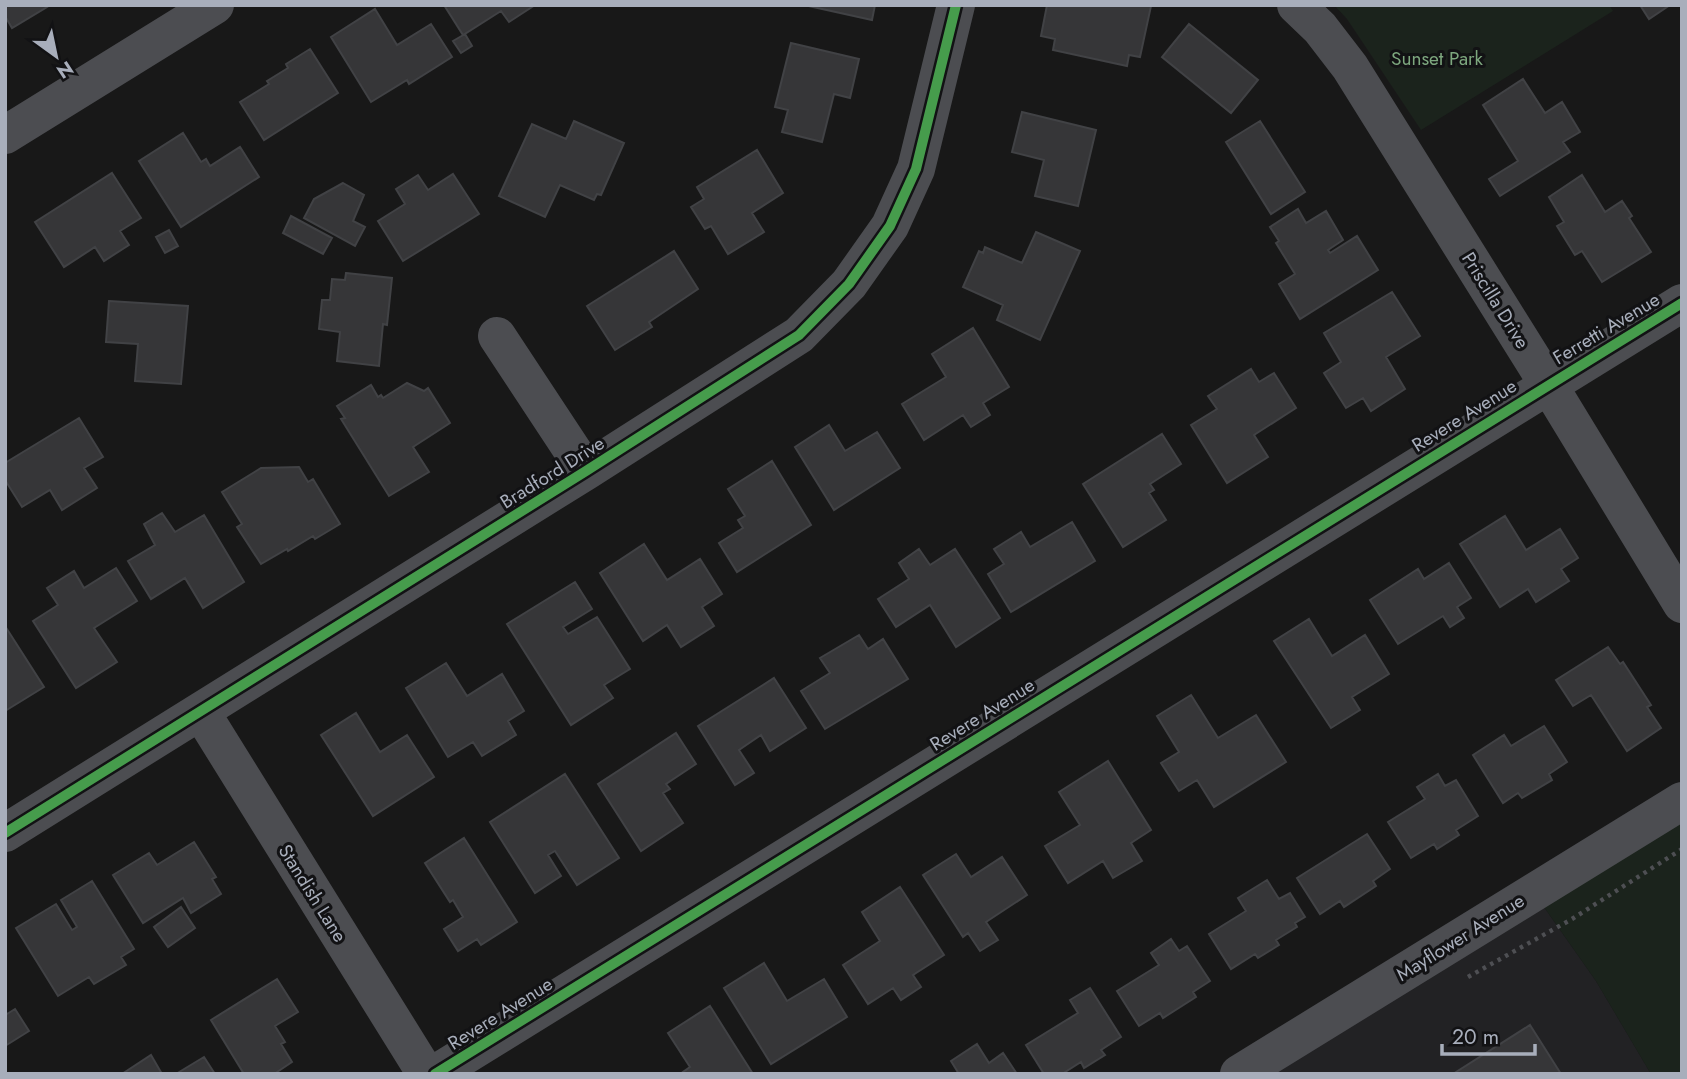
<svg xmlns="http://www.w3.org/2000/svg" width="1687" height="1079" font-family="Jost,sans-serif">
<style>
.built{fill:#222224}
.green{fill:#1b231c}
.building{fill:#363638;stroke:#414245;stroke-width:2}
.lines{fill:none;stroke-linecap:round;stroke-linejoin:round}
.path{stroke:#4e4f53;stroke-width:4.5;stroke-dasharray:3.5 5;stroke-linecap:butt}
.minor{stroke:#4c4d51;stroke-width:38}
.cycleway-casing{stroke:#121214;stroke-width:15}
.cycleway{stroke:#469c4c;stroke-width:10}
.labels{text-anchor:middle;stroke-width:6;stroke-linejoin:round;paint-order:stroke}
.park-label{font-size:19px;fill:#7da77e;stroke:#121214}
.street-label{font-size:19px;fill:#a8aebb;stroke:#121214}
</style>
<rect width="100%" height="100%" fill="#181818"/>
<path class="built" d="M1544,907l52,74 55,93h-378z"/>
<path class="green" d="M1334,5h275l4,6 -192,119 -74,-111z
M1682,821v253h-31l-55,-93 -52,-74z"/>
<path class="building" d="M5,5h40l2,2 -35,21 -7,-12z
M444,5h91l-26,17 -8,-11 -38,24z
M804,5h71l-3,15z
M1047,5l104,1 -11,51 -11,-2 -2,11 -74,-16 2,-11 -14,-3z
M1640,5h30l-21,14z
M375,9l22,36 34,-21 21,33 -43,27 -2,-4 -36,22 -40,-65z
M1189,24l69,56 -27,33 -69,-56z
M465,34l7,12 -11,7 -8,-12z
M791,43l68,16 -9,39 -16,-4 -12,48 -40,-10 6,-22 -13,-3z
M310,49l28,44 -74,47 -24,-38 29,-18 -2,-3 21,-13 -2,-4z
M1523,79l22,34 17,-11 18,30 -17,10 7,10 -70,44 -11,-17 29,-18 -35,-56z
M1022,112l74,18 -18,76 -43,-10 9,-36 -32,-8z
M574,121l50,22 -23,52 -4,-1 -3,6 -34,-15 -15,32 -46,-21 33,-72 34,15z
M1260,121l45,71 -34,22 -45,-72z
M183,133l18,29 5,-3 4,7 30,-19 19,30 -78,50 -42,-66z
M757,150l26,43 -31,20 12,19 -36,22 -17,-28 -6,3 -14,-22 13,-8 -7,-12z
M112,173l29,45 -21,13 9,14 -25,16 -9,-14 -31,20 -29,-45z
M453,174l26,40 -76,47 -25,-40 27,-17 -9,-15 22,-14 10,15z
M1582,175l23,37 17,-11 10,15 -3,2 22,34 -49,30 -20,-31 -7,4 -18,-29 7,-4 -15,-25z
M343,183l21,12 -11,26 12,6 -10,19 -51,-28 10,-19z
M1298,209l8,14 20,-12 17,29 -15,10 2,3 27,-17 21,34 -78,49 -21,-35 16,-10 -19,-31 3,-2 -9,-14z
M291,216l41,22 -9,16 -40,-21z
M169,230l9,16 -13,7 -9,-16z
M1036,232l44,19 -40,89 -43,-20 6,-15 -40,-18 16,-36 4,2 2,-6 37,16z
M674,251l24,38 -49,33 3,5 -37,23 -28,-44z
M346,273l46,5 -5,47 -4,-1 -4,42 -42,-5 3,-29 -21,-3 3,-29h8l2,-21 13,1z
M1392,292l28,44 -34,21 19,32 -34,22 -8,-13 -17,10 -22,-35 17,-11 -17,-29z
M109,301l79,5 -7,78 -46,-3 3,-37 -32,-2z
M973,328l36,59 -26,16 7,12 -19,12 -8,-12 -39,25 -22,-36 44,-27 -14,-23z
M1251,369l8,13 15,-9 22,35 -42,27 14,22 -41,26 -36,-58 26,-16 -9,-13z
M407,383l17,8 4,-3 22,35 -37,24 16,25 -40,24 -48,-77 4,-1 -8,-12 34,-21 7,12 3,-2 2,3z
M79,418l24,39 -19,11 13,20 -35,22 -12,-20 -28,17 -17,-27v-17z
M829,425l16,26 32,-19 23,36 -66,42 -39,-63z
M1162,434l19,30 -31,20 4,6 -5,3 17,27 -43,27 -40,-63z
M772,461l39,64 -74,47 -18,-29 24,-15 -5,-8 7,-4 -17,-27z
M299,467l9,15 5,-3 27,45 -25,15 -2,-3 -25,15 -1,-2 -26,15 -24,-37 5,-3 -20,-32 39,-24z
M162,513l13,19 29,-17 40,67 -41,26 -18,-30 -34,21 -23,-38 27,-16 -11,-21z
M1505,516l21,34 34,-21 18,29 -17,11 8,12 -33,21 -8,-13 -28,18 -40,-63z
M1072,522l23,39 -84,51 -23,-38 16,-10 -10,-15 27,-17 9,15z
M644,544l23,36 33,-21 22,35 -20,13 12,19 -33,21 -14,-22 -24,16 -43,-68z
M919,549l11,16 25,-16 45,69 -44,29 -26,-42 -34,22 -18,-28 31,-20 -10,-16z
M1449,563l22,35 -14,9 7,11 -14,9 -7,-11 -45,28 -28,-44 48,-31 6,10z
M116,568l21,33 -43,27 23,34 -41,26 -43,-67 25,-16 -11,-17 27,-17 10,17z
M575,582l17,27 -29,18 5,7 29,-17 33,52 -26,16 9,13 -42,27 -64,-101z
M1309,619l23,37 33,-21 24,39 -37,23 8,13 -29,18 -57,-87z
M5,626l39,61 -39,24z
M859,635l9,14 15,-10 25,40 -83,50 -24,-38 29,-18 -10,-15z
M1608,647l12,17 3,-2 28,43 -4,2 14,21 -34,23 -36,-56 -18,11 -17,-26z
M446,663l21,33 35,-22 22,37 -16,10 8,14 -34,21 -9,-14 -25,15 -42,-69z
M774,678l32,50 -36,23 -9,-16 -22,15 15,23 -19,12 -37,-59z
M1191,695l27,43 38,-23 30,47 -72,45 -17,-27 -18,11 -18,-28 18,-11 -22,-36z
M356,713l24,39 27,-17 27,42 -61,39 -52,-81z
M1544,726l23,36 -18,12 3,6 -30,18 -4,-5 -15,10 -30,-48 31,-20 7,11z
M676,733l20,31 -30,20 4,5 -7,4 20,30 -42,28 -43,-67z
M1108,761l43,69 -20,13 11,18 -29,17 -10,-17 -35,22 -23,-37 35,-21 -21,-33z
M565,774l54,84 -42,27 -22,-34 -7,4 13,21 -26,17 -45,-71z
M1438,774l7,12 11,-6 22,36 -22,14 3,5 -22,14 -3,-5 -23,14 -23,-36 37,-23 -8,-12z
M1367,834l23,35 -17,12 3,5 -32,21 -4,-6 -20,13 -23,-36z
M464,838l53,84 -36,23 -4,-6 -19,12 -14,-22 19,-12 -10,-17 -3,2 -25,-39z
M194,842l22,35 -4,2 9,15 -30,19 -8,-15 -40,25 -30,-48 36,-22 8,12z
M956,854l15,23 31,-20 25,38 -41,27 12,18 -18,11 -12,-18 -5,4 -40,-62z
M1267,880l12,19 11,-6 15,24 -10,6 2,4 -21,13 3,5 -21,13 -3,-4 -24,15 -22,-35 37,-23 -8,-13z
M92,881l42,68 -13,8 5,8 -32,19 -5,-7 -31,19 -42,-68 40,-24 16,26 5,-3 -16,-27z
M900,887l44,68 -31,20 8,12 -20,13 -8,-12 -25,16 -25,-39 37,-24 -18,-29z
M181,907l14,21 -27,19 -14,-20z
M1171,939l8,12 8,-5 23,35 -17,11 3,5 -33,21 -3,-5 -21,13 -22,-35 42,-26 -8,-12z
M764,963l23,38 37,-22 23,38 -76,47 -47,-76z
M277,979l21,33 -23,14 10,16 -4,2 11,18 -18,12h-30l-33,-54z
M1090,988l31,49 -20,13 4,5 -21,13 -3,-6 -19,12h-18l-18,-29 52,-32 -8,-13z
M710,1006l22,35 21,33h-68l-2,-2 7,-5 -22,-34z
M15,1009l14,22 -24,15v-34l2,2z
M1530,1025l31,49h-108z
M977,1044l12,19 14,-10 14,21h-58l-8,-13z
M151,1055l11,19h-40z
M204,1057l11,17h-39z"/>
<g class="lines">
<path class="path" d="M1468,977l104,-58 110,-70"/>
<path class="minor" d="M1296,5l24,23 30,39 198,317 134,220
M5,135l210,-130
M497,336l89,135
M201,712l225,362
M5,833l581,-362 213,-136 50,-51 41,-58 26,-57 40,-164
M435,1074l1247,-771
M1239,1074l443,-273"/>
<defs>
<path id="cycleway" d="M5,833l581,-362 213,-136 50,-51 41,-58 26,-57 40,-164
M435,1074l1247,-771"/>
</defs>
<use href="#cycleway" class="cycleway-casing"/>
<use href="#cycleway" class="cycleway"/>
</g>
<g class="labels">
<g class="park-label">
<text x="1437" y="65">Sunset Park</text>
</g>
<g class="street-label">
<text transform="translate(1496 300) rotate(58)" y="7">Priscilla Drive</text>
<text transform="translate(1606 328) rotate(-31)" y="7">Ferretti Avenue</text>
<text transform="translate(1464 415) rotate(-32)" y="7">Revere Avenue</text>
<text transform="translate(552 472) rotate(-32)" y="7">Bradford Drive</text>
<text transform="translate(982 714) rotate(-32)" y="7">Revere Avenue</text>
<text transform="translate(313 893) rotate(58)" y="7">Standish Lane</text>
<text transform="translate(1460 937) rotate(-32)" y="7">Mayflower Avenue</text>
<text transform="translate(500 1013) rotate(-32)" y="7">Revere Avenue</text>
</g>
</g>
<rect width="1687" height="1079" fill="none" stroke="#a8aebb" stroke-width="14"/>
<g transform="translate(56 56) rotate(147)" stroke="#121214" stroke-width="5" paint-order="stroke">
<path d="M0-5L12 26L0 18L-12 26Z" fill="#a8aebb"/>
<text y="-10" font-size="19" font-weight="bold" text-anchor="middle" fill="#a8aebb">N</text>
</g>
<path d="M1442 1044v10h93v-10" fill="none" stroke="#a8aebb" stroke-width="3.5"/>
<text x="1452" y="1044" font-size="21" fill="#a8aebb" stroke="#121214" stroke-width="5" paint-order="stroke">20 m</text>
</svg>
